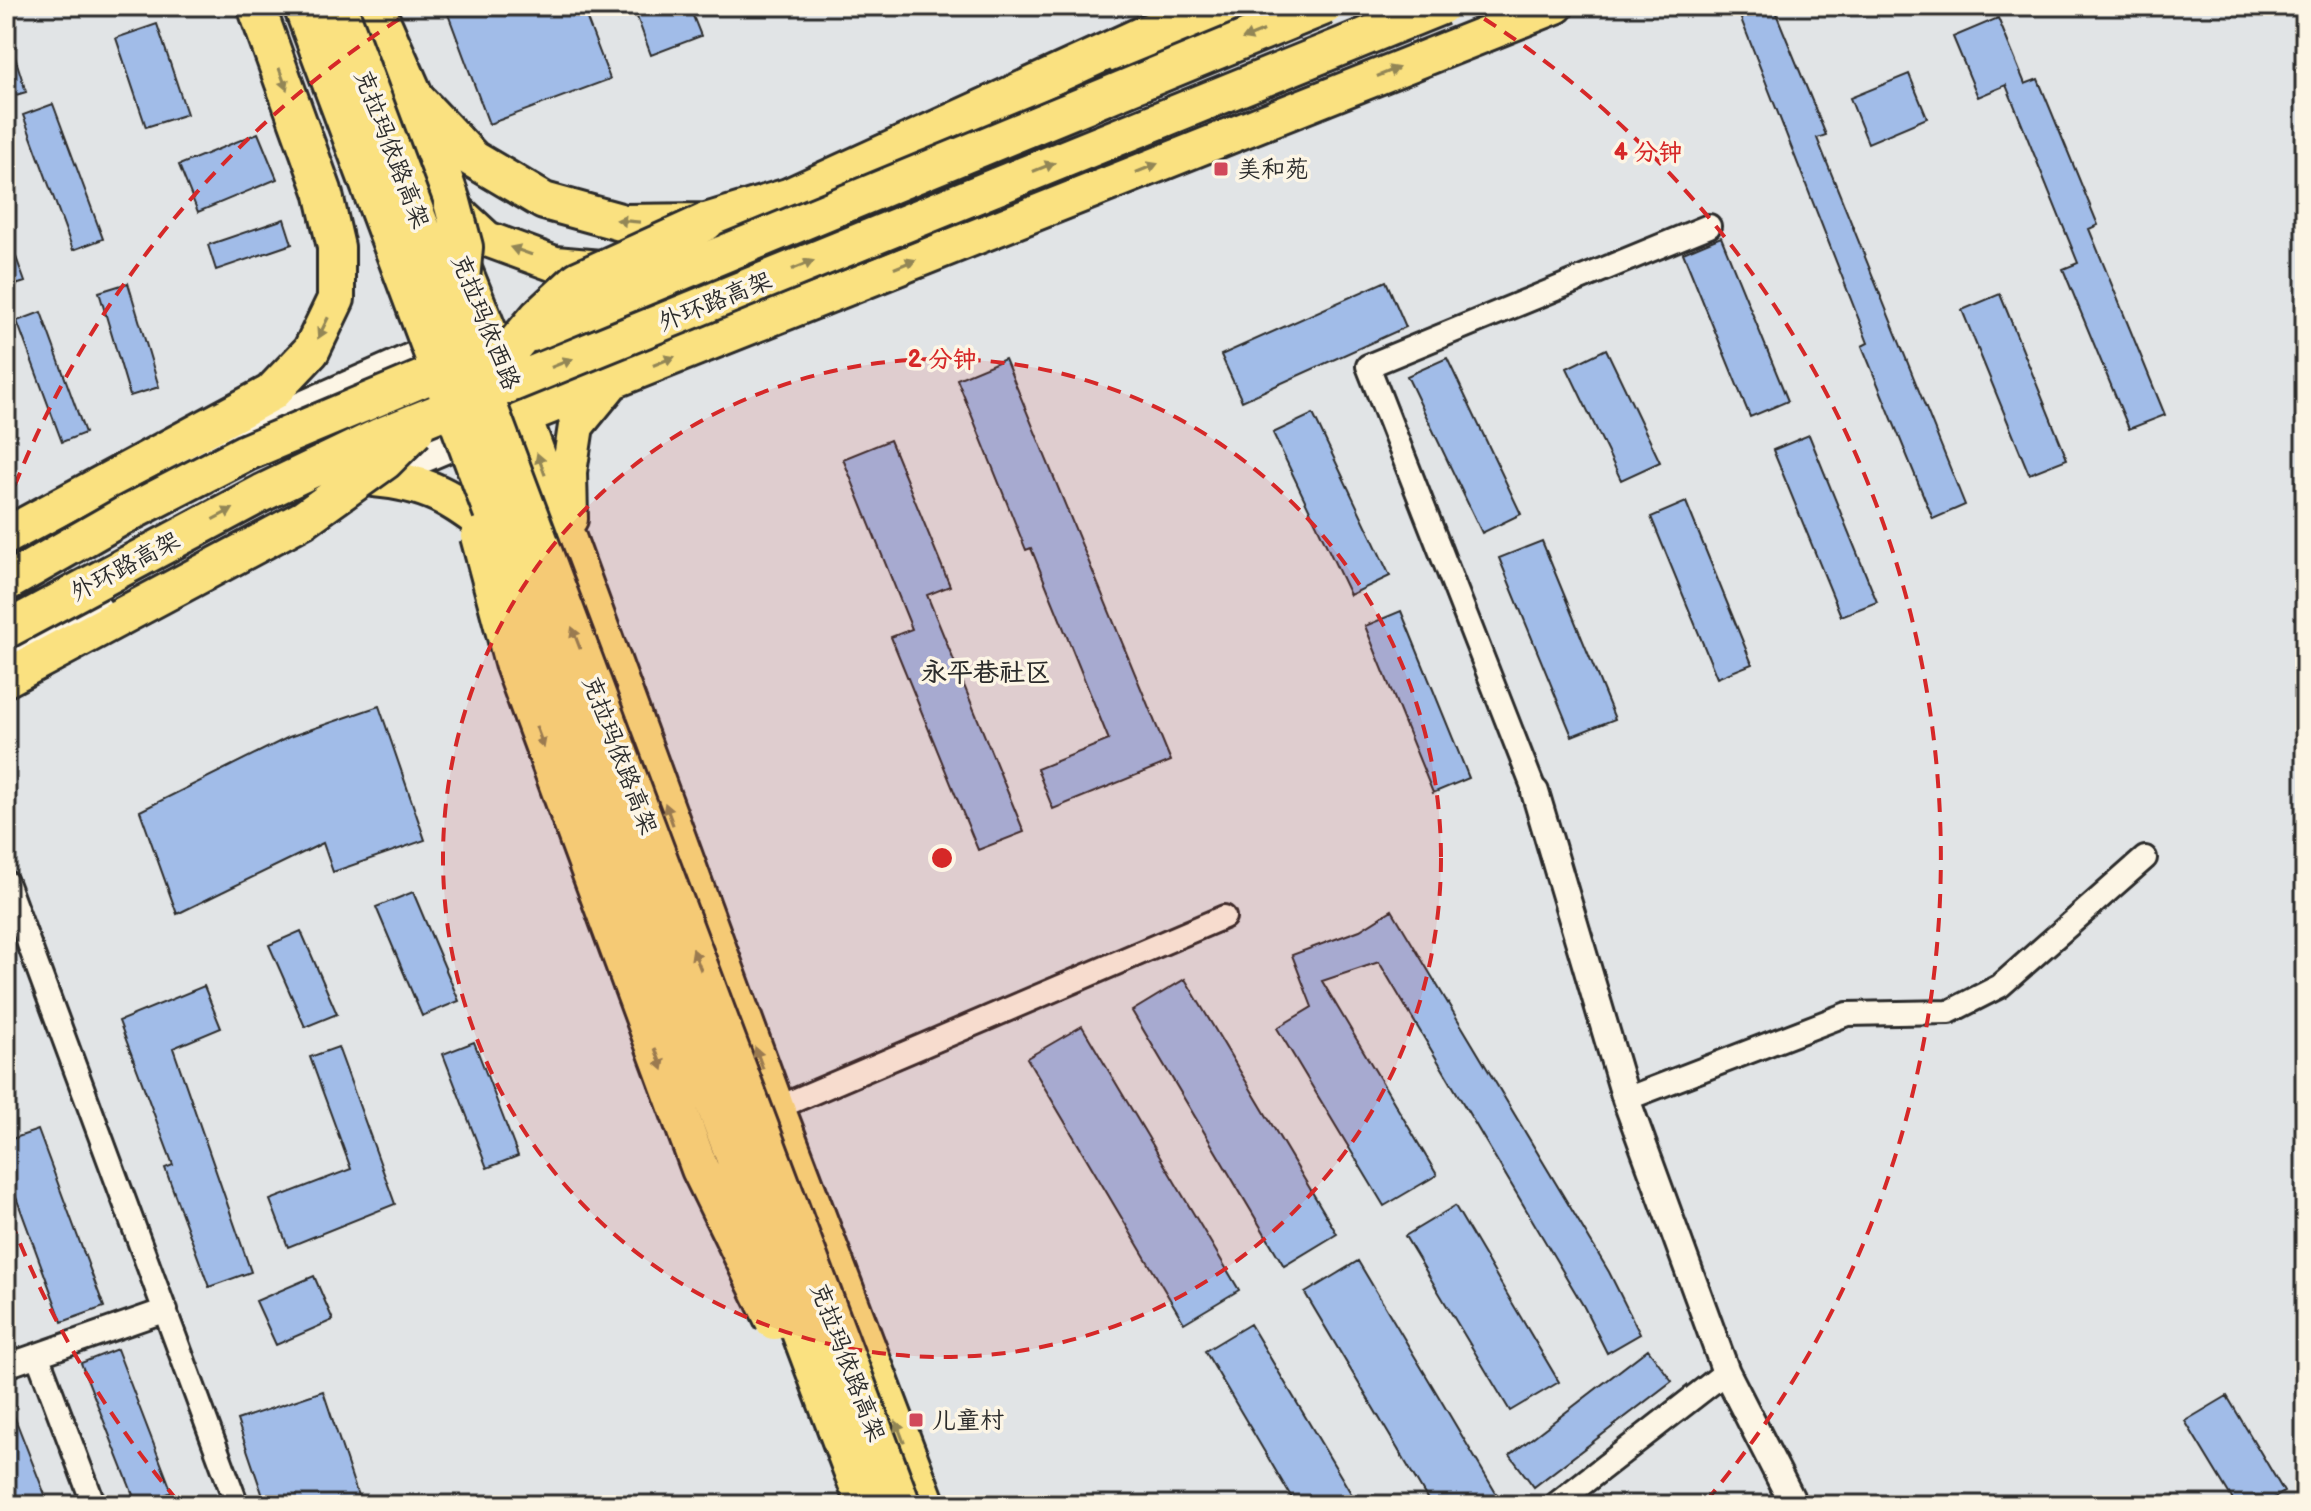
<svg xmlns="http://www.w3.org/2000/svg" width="2311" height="1511" font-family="'Balsamiq Sans','LXGW WenKai TC',sans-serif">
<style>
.building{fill:#a1bce8;stroke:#2b2b2b;stroke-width:2}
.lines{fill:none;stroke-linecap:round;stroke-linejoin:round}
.minor-casing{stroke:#2b2b2b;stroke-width:28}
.tertiary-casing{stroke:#2b2b2b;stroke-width:32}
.secondary-casing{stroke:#2b2b2b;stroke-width:36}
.primary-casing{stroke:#2b2b2b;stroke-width:40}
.trunk-casing{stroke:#2b2b2b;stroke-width:42}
.minor{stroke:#fcf5e5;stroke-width:22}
.tertiary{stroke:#fcf5e5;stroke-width:26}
.secondary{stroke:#fcf5e5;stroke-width:30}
.primary{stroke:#fae180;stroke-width:34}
.trunk{stroke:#fae180;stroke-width:36}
.trunk-bridge-casing{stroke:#2b2b2b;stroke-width:42;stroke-linecap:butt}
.trunk-bridge{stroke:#fae180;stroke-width:36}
.oneway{fill:#928656}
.ring{fill:none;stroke:#d62828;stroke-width:4;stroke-dasharray:14 10}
.poi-dot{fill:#d1495b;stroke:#fcf5e5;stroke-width:3}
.labels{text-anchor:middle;stroke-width:7;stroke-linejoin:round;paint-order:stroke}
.street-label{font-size:24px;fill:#2b2b2b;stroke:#fcf5e5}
.poi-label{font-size:24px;fill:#2b2b2b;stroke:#fcf5e5;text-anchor:start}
.neighbourhood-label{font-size:26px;font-weight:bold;fill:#2b2b2b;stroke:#fcf5e5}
.centre{fill:#d62828;stroke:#fcf5e5;stroke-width:4}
.ring-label{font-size:24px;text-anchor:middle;font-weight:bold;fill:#d62828;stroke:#fcf5e5;stroke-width:7;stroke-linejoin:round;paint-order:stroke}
</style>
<rect width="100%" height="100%" fill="#e1e4e6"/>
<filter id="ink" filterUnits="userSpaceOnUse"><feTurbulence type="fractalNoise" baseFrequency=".0125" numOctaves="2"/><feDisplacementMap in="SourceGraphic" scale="16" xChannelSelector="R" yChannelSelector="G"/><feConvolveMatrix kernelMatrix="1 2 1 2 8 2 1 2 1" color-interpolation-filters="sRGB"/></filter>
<g filter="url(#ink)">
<path class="building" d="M445,6h137l28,73 -121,45z
M633,6h56l12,30 -50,19z
M1736,6h37l53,129 -9,3 148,367 -32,14 -71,-173 6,-3z
M1998,18l27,66 13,-5 60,146 -9,4 76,186 -36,14 -66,-160 15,-6 -72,-178 -28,12 -25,-60z
M157,24l30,90 -41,13 -30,-89z
M10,41l16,51 -20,6v-56z
M1909,74l18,44 -59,25 -18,-45z
M53,104l50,135 -30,11 -50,-135z
M258,133l19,46 -79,33 -19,-47z
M284,219l8,25 -76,26 -8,-25z
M8,235l17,47 -19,6v-52z
M1721,237l67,164 -38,16 -67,-164z
M1386,281l20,46 -164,74 -21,-46z
M128,283l31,104 -29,9 -31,-104z
M2000,294l67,165 -38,15 -67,-164z
M41,312l44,121 -23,9 -45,-121z
M1606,349l54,113 -39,18 -54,-112z
M1447,358l74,156 -39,19 -75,-157z
M1005,359l166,402 -118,48 -16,-40 72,-29 -78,-192 -5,2 -69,-171z
M1313,414l77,162 -40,19 -77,-162z
M1809,435l68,167 -36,14 -68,-166z
M890,440l60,146 -23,9 97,237 -46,18 -87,-213 21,-8 -69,-170z
M1686,502l66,162 -35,14 -66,-161z
M1542,541l73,178 -43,17 -73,-178z
M1401,611l68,167 -36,15 -68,-167z
M379,706l46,134 -92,32 -10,-29 -146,71 -37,-103 149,-74z
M413,892l46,109 -37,15 -46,-109z
M1392,910l217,362 31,62 -33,19 -23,-46 -205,-345 -57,19 115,194 -53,31 -107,-178 35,-21 -20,-52 68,-25z
M301,931l36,83 -32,13 -36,-82z
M1185,979l152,255 -53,32 -152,-255z
M204,986l17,42 -48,20 78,224 -42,15 -44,-119 8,-3 -54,-144z
M1082,1026l157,264 -55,33 -157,-265z
M474,1042l44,114 -31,12 -44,-114z
M338,1047l57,157 -107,43 -18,-47 81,-31 -41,-112z
M38,1130l66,177 -42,15 -56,-152v-29z
M1455,1206l104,176 -49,29 -105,-175z
M1358,1261l69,116 76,128h-72l-126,-212z
M314,1276l19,44 -57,25 -20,-44z
M1250,1324l108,181h-62l-91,-154z
M117,1349l55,143 -32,13h-3l-56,-142z
M1648,1349l24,32 -138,106 -24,-32z
M323,1391l38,114h-95l-29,-85z
M2227,1396l57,96 -21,13h-27l-51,-84z
M7,1398l42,107h-35l-8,-19z"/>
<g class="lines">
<defs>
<path id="minor" d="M1535,792l-167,-426 341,-140
M6,882l231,623
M1626,1099l221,-85 102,-2 51,-26 145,-128
M777,1108l447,-191
M38,1357l56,148
M6,1366l160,-56
M1555,1505l171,-133"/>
<path id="tertiary" d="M1535,792l91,307 100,273 68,133"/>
<path id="secondary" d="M173,464l254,-112
M371,479l90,-38
M6,656l91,-46"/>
<path id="primary" d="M373,54l63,147
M1125,61l132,-55
M445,200l42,39 68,25 57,5
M459,257l65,160 253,691 151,397
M503,425l1053,-419
M570,519l-1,-47 7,-46 36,-44"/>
<path id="trunk" d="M375,6l41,93 36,103
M416,99l57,60 71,42 80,22 82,-1 82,-25 418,-191
M374,478c56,5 77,20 121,53
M6,536l265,-143 40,-42 25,-52v-52l-13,-56 -67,-185
M6,678l298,-159"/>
</defs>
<use href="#minor" class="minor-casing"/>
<use href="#tertiary" class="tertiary-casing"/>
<use href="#secondary" class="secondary-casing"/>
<use href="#primary" class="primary-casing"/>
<use href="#trunk" class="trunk-casing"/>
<use href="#minor" class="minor"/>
<use href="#tertiary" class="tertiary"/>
<use href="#secondary" class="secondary"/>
<use href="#primary" class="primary"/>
<use href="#trunk" class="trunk"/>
<defs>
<path id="trunk-bridge" d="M302,6l563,1499
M338,6l564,1499
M452,202l12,45 -6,65
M532,333l793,-327
M480,404l14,-35 44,-52 40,-37 128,-58
M304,519l81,-58 30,-30
M479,536l34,127 187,506 74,152
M6,583l117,-67 122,-63 217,-91
M6,630l256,-137 117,-56 1062,-431"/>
</defs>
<use href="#trunk-bridge" class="trunk-bridge-casing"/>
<use href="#trunk-bridge" class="trunk-bridge"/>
</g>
<defs><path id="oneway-solid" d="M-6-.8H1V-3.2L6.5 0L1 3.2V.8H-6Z" transform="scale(2)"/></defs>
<g class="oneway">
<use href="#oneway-solid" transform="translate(1253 35) rotate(158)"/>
<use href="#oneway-solid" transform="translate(1388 72) rotate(-22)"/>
<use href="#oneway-solid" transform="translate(283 79) rotate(70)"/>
<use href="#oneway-solid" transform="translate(1044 167) rotate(-22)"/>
<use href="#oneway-solid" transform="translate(1147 168) rotate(-22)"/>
<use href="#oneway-solid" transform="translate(628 221) rotate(-175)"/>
<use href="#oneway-solid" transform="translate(521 251) rotate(-161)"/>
<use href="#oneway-solid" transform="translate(905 264) rotate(-22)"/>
<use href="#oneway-solid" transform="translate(803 265) rotate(-22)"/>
<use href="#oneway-solid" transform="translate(323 328) rotate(116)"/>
<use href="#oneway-solid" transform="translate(664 361) rotate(-22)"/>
<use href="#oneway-solid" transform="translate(562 363) rotate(-22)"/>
<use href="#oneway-solid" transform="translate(541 464) rotate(-110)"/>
<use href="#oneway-solid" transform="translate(223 514) rotate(-28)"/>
<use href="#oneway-solid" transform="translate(576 638) rotate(-111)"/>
<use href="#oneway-solid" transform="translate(540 737) rotate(70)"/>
<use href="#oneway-solid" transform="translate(669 814) rotate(-110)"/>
<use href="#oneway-solid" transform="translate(697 960) rotate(-111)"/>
<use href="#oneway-solid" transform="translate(759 1058) rotate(-110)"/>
<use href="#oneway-solid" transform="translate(659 1059) rotate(70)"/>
<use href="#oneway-solid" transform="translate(900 1432) rotate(-111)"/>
</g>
</g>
<circle cx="942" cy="858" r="499" fill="#d62828" fill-opacity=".12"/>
<g class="ring">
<circle cx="942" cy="858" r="499"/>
<path d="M177 1500A999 999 0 0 1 6 1208M6 508A999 999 0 0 1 420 6M1464 6A999 999 0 0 1 1707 1500"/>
</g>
<g class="poi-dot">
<rect x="1213" y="161" width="16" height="16" rx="4"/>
<rect x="908" y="1412" width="16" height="16" rx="4"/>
</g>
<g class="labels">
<g class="street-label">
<text transform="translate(392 149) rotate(69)" y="8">克拉玛依路高架</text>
<text transform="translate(715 301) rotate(-22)" y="8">外环路高架</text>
<text transform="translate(486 322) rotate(68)" y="8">克拉玛依西路</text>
<text transform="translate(125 566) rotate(-28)" y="8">外环路高架</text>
<text transform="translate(620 755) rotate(69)" y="8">克拉玛依路高架</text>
<text transform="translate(848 1362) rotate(69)" y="8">克拉玛依路高架</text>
</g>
<g class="poi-label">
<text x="1237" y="177">美和苑</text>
<text x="932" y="1428">儿童村</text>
</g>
<g class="neighbourhood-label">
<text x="986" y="681">永平巷社区</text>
</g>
</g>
<circle cx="942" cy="858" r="12" class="centre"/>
<g class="ring-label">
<text x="1648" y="160">4 分钟</text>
<text x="942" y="367">2 分钟</text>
</g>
<rect width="2311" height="1511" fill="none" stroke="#fcf5e5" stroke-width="32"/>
<rect x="16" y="16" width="2279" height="1479" fill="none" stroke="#2b2b2b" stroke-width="3" filter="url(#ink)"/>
</svg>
